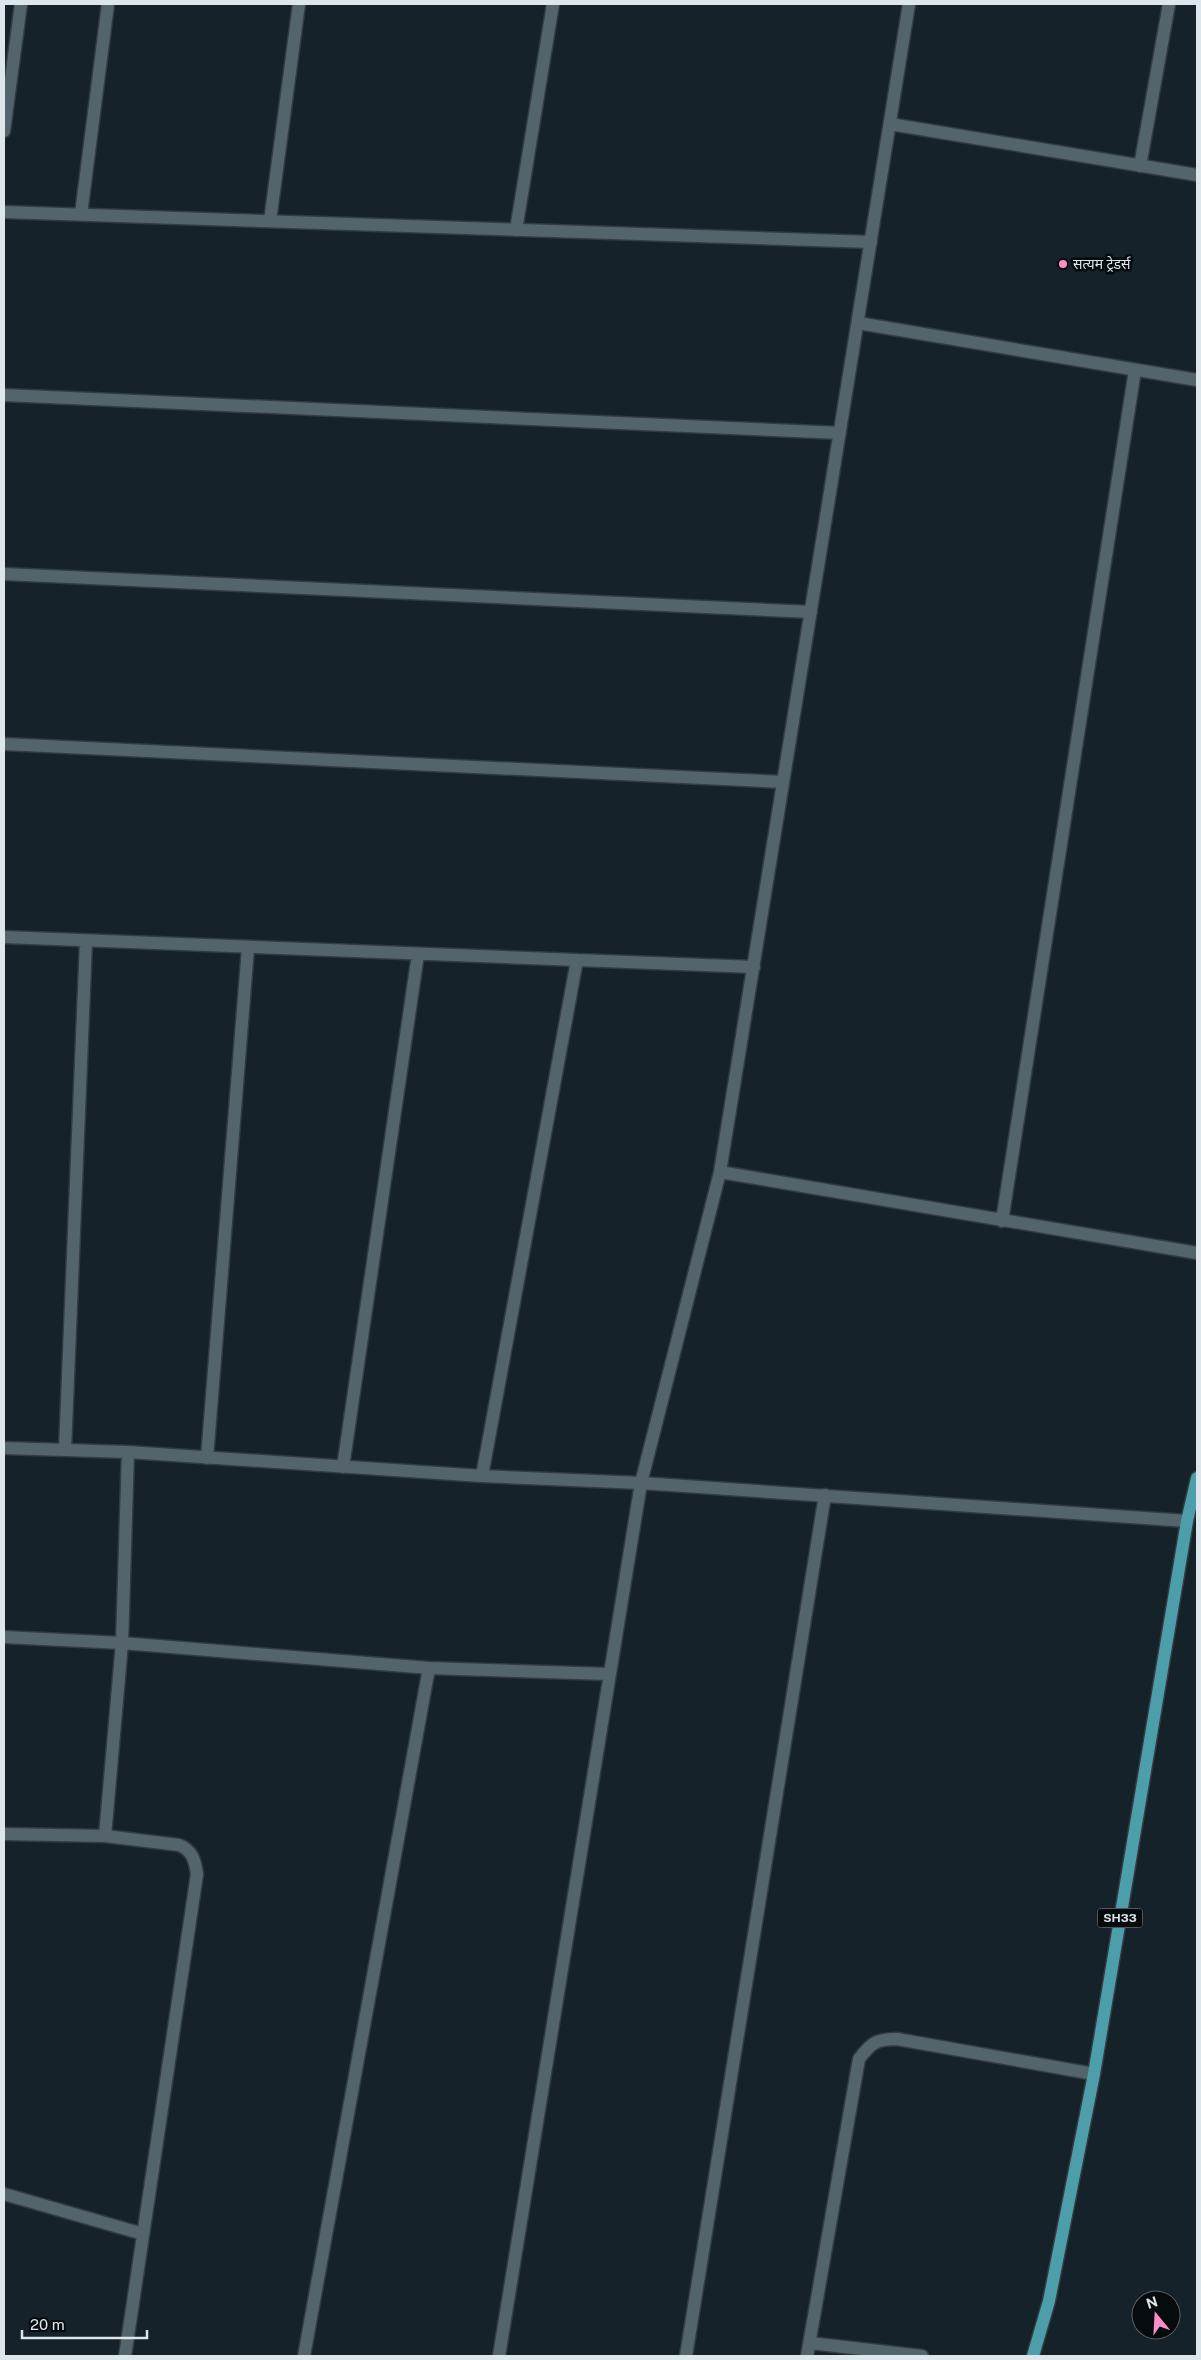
<svg xmlns="http://www.w3.org/2000/svg" width="1201" height="2360" font-family="'Public Sans','Noto Sans Devanagari',sans-serif">
<style>
.lines{fill:none;stroke-linecap:round;stroke-linejoin:round}
.lane-casing{stroke:#323b41;stroke-width:15}
.street-casing{stroke:#323b41;stroke-width:15}
.primary-casing{stroke:#323b41;stroke-width:15}
.lane{stroke:#54646c;stroke-width:12}
.street{stroke:#54646c;stroke-width:12}
.primary{stroke:#4b9eaa;stroke-width:12}
.poi-dot{fill:#fa8fc7;stroke:#060b0e;stroke-width:2}
.labels{text-anchor:middle;stroke-width:5;stroke-linejoin:round;paint-order:stroke}
.shield{fill:#060b0e;stroke:#9ca4a9;stroke-width:1}
.shield-label{font-size:12px;font-weight:bold;fill:#dde6eb}
.poi-label{font-size:14px;fill:#dde6eb;stroke:#060b0e;text-anchor:start}
</style>
<rect width="100%" height="100%" fill="#152229"/>
<g class="lines">
<defs>
<path id="lane" d="M890,124l307,51
M1140,166l29,-162
M270,221l29,-217
M516,230l37,-226
M810,2343l112,13
M807,2356l52,-297c12,-16 17,-20 38,-20l197,35"/>
<path id="street" d="M4,131l17,-127
M4,212l867,30
M81,214l27,-210
M858,323l339,57
M4,395l836,38
M4,574l807,38
M4,744l779,38
M4,937l750,30
M720,1172l477,81
M1002,1221l133,-851
M4,1448l124,4 354,24 159,7 546,38
M65,1450l21,-509
M207,1458l41,-510
M343,1467l75,-513
M482,1476l95,-516
M4,1637l118,6 307,25 179,6
M4,1834l101,2 74,9c13,5 16,15 18,29l-72,482
M105,1836l17,-193 6,-191
M4,2194l139,40
M304,2356l125,-688
M499,2356l142,-873 79,-311 189,-1168
M686,2356l139,-861"/>
<path id="primary" d="M1033,2356l16,-55 45,-227 93,-553 10,-43"/>
</defs>
<use href="#lane" class="lane-casing"/>
<use href="#street" class="street-casing"/>
<use href="#primary" class="primary-casing"/>
<use href="#lane" class="lane"/>
<use href="#street" class="street"/>
<use href="#primary" class="primary"/>
</g>
<circle class="poi-dot" cx="1063" cy="264" r="5"/>
<g class="labels">
<rect class="shield" x="1097.5" y="1908.5" width="45" height="19" rx="4"/>
<g class="shield-label">
<text x="1120" y="1922">SH33</text>
</g>
<g class="poi-label">
<text x="1073" y="269">सत्यम ट्रेडर्स</text>
</g>
</g>
<rect width="1201" height="2360" fill="none" stroke="#dde6eb" stroke-width="10"/>
<g transform="translate(1156 2315) rotate(342)"><circle r="24" fill="#060b0e" stroke="#5c6366"/>
<path d="M0-4L9 19L0 12L-9 19Z" fill="#fa8fc7"/>
<text y="-8" font-size="14" font-weight="bold" text-anchor="middle" fill="#dde6eb">N</text>
</g>
<path d="M22 2330v8h125v-8" fill="none" stroke="#dde6eb" stroke-width="2.5"/>
<text x="30" y="2330" font-size="15" fill="#dde6eb" stroke="#060b0e" stroke-width="4" paint-order="stroke">20 m</text>
</svg>
